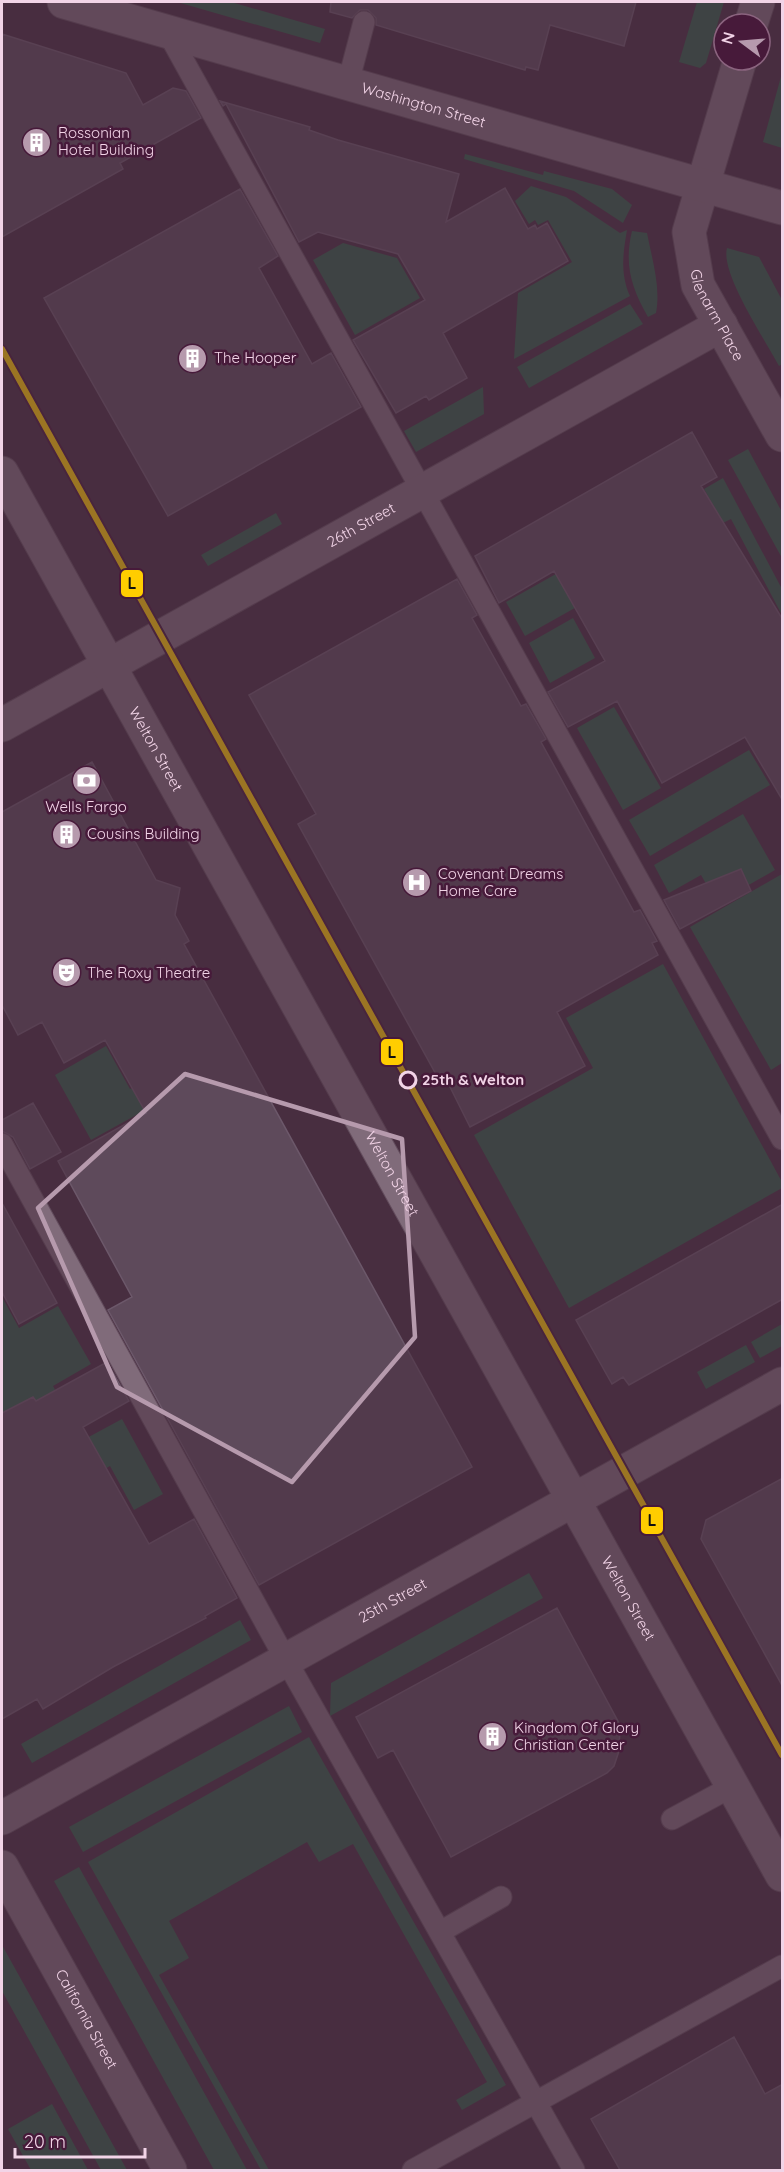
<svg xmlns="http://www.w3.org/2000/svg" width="784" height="2172" font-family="Quicksand,sans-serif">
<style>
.green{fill:#325e49}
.building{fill:#5e4a5b;stroke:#6c586a;stroke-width:1.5}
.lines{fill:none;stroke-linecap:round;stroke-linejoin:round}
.service-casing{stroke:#634d5d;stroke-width:23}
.minor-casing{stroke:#634d5d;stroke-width:35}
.tertiary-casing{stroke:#634d5d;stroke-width:35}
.service{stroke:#806b7a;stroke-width:21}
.minor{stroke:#806b7a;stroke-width:33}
.tertiary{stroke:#806b7a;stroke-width:33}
.rail-1-casing{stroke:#471a3a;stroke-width:10}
.rail-1{stroke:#ffcd00;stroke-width:6}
.marked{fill:none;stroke:#b69aad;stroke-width:4.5;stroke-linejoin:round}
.stop-dot{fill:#471a3a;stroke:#f2d4e7;stroke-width:3}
.labels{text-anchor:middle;stroke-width:5;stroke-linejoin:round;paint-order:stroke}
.street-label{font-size:15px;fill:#f2d4e7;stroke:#471a3a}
.poi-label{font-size:15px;fill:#f2d4e7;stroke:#471a3a;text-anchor:start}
.stop-label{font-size:15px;font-weight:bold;fill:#f2d4e7;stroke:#471a3a;text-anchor:start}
.line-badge{stroke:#471a3a;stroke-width:2}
.pale-badge-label{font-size:16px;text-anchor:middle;font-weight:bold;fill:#111}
</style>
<rect width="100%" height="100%" fill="#482e40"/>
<path class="green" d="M177,2h54l94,27 -5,14z
M697,2h27l-18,61 -6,5 -21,-6z
M782,73v75l-19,-6z
M465,154l78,21 1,-4 68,18 20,16 -9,18 -49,-32 -110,-32z
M531,186l35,11 54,36 7,-3c-4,23 -7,44 3,66l-116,63 4,-66 54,-31 -24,-42 -10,5 -3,-5 -6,4 -14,-23z
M632,231l15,2c5,26 14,54 9,80l-8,4c-17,-30 -24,-53 -16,-86z
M343,243l54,15 23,40 -65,37 -42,-75z
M727,248l32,9 23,43v64l-3,2c-13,-25 -59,-93 -52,-118z
M630,304l13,20 -114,64 -12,-21z
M483,387l1,27 -68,38 -12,-21z
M748,449l34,63v46l-54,-98z
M723,478l59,111v26l-51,-96 -8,4 -19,-34z
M276,513l6,11 -74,42 -7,-11z
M586,557l19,34 -80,45 -19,-34z
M573,618l22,40 -45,25 -21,-40z
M614,707l47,81 -38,22 -46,-82z
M749,750l21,35 -120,71 -21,-36z
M743,814l32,56 -58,33 -16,-28 -32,18 -15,-28z
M782,874v189l-11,7 -81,-143z
M663,964l119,218v6l-213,120 -95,-173 119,-67 -27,-50z
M106,1046l24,43 5,-2 12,22 -56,31 -36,-65z
M2,1297l17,31 39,-22 33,58 -38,22 22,40 -61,-14 -12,6z
M782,1324v22l-22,12 -9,-16z
M746,1345l9,17 -49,27 -9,-17z
M122,1419l41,75 -29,16 -24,-44 -65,36 1,-42z
M529,1573l14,25 -213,118 1,-33z
M240,1620l11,20 -219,123 -11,-19z
M289,1706l13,26 -219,120 -14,-25z
M309,1737l197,348 -44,25 -6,-10 31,-18 -134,-238 -34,18 -12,-20 -138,79 20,37 -30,17 110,195h-8l-173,-308z
M79,1867l168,303h-33l-160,-289z
M2,1945l125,225h-26l-99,-179z
M52,2104l36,66h-57l-23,-41z"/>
<path class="building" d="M331,2h305l-12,44 -74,-21 -12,45 -12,-3 -1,3 -149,-45v-7l-8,-8h-8l-8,8 -22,-6z
M2,34l124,39 17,32 30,-17 13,3 15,27 -81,45 3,6 -121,68z
M220,101l90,26 -1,3 29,10 121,34 -13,48 59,-34 23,41 7,-4 2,4 10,-6 21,38 -125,72 24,45 -38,22 -3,-4 -30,17 -43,-73 72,-40 -27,-46 -80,-22 -19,10 -73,-138 -3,2z
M240,189l38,67 -19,12 53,96 19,-11 30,54 -193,109 -124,-218z
M692,432l25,45 -16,9 82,134v181l-38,-64 -83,46 -45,-82 -49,26 -20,-35 57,-31 -51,-90 -55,32 -24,-47z
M457,579l20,36 -5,3 49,88 5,-2 20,35 -5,3 93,170 6,-2 17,31 -5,2 6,12 -101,57 28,54 -115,61 -26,-52 -6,3 -140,-254 18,-10 -67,-119z
M92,762l64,118 24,8 -5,27 14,26 -5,3 288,523 -213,118 -151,-275 24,-13 -74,-136 88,-48 -41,-73 -41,23 -22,-41 -24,13 -16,-30v-193z
M741,869l10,22 -71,38 -16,-29z
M33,1103l28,49 -31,17 -17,-32 -11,-6v-11z
M2,1203l55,100 -38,21 -17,-32z
M783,1204v95l-154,86 -6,-8 -11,7 -36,-64z
M107,1362l22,39 -46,26 66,117 45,-25 43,79 -32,18 1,2 -93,49 -70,42 -6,-10 -35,20v-306l31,-16 3,4z
M783,1478v209l-82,-148 5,-19z
M557,1608l63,117 -1,26 -5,15 -7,7 -156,84 -58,-107 -15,8 -22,-41z
M734,2037l31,57 18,-10v86h-163l-29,-51z"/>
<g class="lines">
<defs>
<path id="service" d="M167,31l615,1108
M348,83l16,-61
M2,1144l284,516 288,510
M672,1819l61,-33
M440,1932l61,-35
M413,2170l369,-204"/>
<g id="minor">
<path d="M751,24l7,-22"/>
<path id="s1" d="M740,60l-51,172 9,53 84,150"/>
<path id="s2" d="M2,725l719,-400"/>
<path id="s3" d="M2,1818l780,-434"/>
</g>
<g id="tertiary">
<path id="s4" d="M64,2l718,206"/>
<path id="s5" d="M2,473l780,1402"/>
<path id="s6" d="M2,1867l168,303"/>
</g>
</defs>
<use href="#service" class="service-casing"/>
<use href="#minor" class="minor-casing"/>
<use href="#tertiary" class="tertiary-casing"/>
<use href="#service" class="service"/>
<use href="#minor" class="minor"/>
<use href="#tertiary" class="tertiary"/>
<defs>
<path id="rail-1" d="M2,349l780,1406"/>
</defs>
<use href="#rail-1" class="rail-1-casing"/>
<use href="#rail-1" class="rail-1"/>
</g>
<path d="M0 0H784V2172H0ZM185,1074l217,65 13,198 -123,145 -175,-95 -79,-179z" fill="#482e40" fill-opacity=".55" fill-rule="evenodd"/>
<path class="marked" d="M185,1074l217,65 13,198 -123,145 -175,-95 -79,-179z"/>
<defs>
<symbol id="building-disc" viewBox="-11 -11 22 22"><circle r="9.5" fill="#b69aad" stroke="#471a3a"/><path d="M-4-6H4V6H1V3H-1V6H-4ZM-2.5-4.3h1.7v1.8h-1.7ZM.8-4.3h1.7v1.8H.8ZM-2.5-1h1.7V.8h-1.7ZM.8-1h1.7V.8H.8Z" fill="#fff"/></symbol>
<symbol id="bank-disc" viewBox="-11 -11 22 22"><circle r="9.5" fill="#b69aad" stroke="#471a3a"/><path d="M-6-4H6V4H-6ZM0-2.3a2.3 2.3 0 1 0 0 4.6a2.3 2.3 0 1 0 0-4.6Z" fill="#fff"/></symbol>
<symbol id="hospital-disc" viewBox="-11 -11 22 22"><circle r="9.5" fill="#b69aad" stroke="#471a3a"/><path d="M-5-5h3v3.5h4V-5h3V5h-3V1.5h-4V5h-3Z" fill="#fff"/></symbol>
<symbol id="theatre-disc" viewBox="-11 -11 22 22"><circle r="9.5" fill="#b69aad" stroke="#471a3a"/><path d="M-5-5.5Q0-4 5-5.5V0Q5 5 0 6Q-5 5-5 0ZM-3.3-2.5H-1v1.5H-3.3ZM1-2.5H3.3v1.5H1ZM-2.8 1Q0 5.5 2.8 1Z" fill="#fff"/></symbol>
</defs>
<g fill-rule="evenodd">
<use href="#building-disc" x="20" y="126" width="33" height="33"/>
<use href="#building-disc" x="176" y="342" width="33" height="33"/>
<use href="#bank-disc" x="70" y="764" width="33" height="33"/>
<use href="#building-disc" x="50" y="818" width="33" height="33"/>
<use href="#hospital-disc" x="400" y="866" width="33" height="33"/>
<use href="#theatre-disc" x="50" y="956" width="33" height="33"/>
<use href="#building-disc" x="476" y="1720" width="33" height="33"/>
</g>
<circle class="stop-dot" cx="408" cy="1080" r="8"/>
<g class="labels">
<g class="street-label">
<text dy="5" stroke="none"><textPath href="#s4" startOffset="374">Washington Street</textPath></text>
<text dy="5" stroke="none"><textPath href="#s1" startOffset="268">Glenarm Place</textPath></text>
<text dy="5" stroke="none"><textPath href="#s2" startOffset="411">26th Street</textPath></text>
<text dy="5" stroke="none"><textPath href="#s5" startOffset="316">Welton Street</textPath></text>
<text dy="5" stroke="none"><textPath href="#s5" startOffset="802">Welton Street</textPath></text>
<text dy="5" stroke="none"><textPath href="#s5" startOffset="1288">Welton Street</textPath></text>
<text dy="5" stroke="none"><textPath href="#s3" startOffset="447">25th Street</textPath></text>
<text dy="5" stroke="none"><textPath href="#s6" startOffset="174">California Street</textPath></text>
</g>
<g class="poi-label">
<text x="58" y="138">Rossonian<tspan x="58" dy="17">Hotel Building</tspan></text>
<text x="214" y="363">The Hooper</text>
<text x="86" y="812" text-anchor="middle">Wells Fargo</text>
<text x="87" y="839">Cousins Building</text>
<text x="438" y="879">Covenant Dreams<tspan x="438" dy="17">Home Care</tspan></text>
<text x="87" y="978">The Roxy Theatre</text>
<text x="514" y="1733">Kingdom Of Glory<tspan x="514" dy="17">Christian Center</tspan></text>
</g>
<g class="stop-label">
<text x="422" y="1085">25th &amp; Welton</text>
</g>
</g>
<g class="line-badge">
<rect x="120" y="569" width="24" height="29" rx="6" fill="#ffcd00"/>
<rect x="380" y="1038" width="24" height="28" rx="6" fill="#ffcd00"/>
<rect x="640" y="1506" width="24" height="29" rx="6" fill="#ffcd00"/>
</g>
<g class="pale-badge-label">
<text x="132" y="589">L</text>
<text x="392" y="1058">L</text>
<text x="652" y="1526">L</text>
</g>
<rect width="784" height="2172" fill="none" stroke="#f2d4e7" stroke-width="6"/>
<g transform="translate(742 42) rotate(286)"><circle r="28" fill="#471a3a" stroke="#8b647f" stroke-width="1.5"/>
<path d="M0-4.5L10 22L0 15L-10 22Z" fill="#b69aad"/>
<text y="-9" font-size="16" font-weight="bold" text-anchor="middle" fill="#f2d4e7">N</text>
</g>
<path d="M15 2148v9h130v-9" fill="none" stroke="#f2d4e7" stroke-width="3"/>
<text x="24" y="2148" font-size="18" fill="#f2d4e7" stroke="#471a3a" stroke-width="4.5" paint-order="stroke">20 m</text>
</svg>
